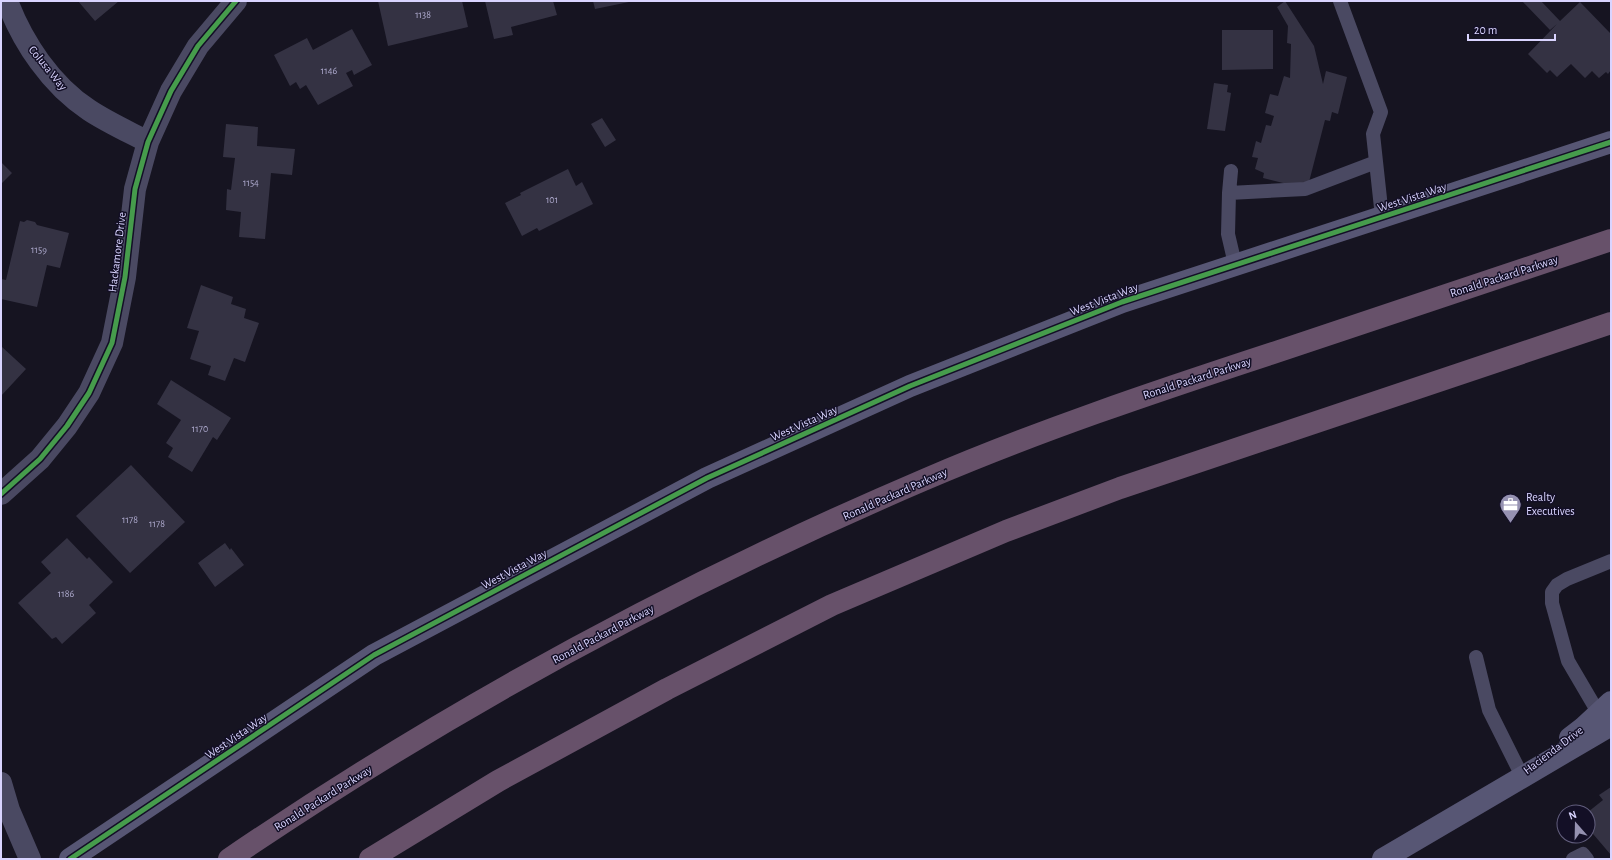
<svg xmlns="http://www.w3.org/2000/svg" width="1612" height="860" font-family="'Alegreya Sans',sans-serif">
<style>
.building{fill:#343243}
.lines{fill:none;stroke-linecap:round;stroke-linejoin:round}
.service{stroke:#4a4962;stroke-width:14}
.minor{stroke:#4a4962;stroke-width:22}
.tertiary{stroke:#4a4962;stroke-width:22}
.secondary{stroke:#575674;stroke-width:22}
.motorway{stroke:#67516a;stroke-width:22}
.cycleway-casing{stroke:#130f26;stroke-width:8}
.cycleway{stroke:#469c4c;stroke-width:5}
.labels{text-anchor:middle;stroke-width:3;stroke-linejoin:round;paint-order:stroke}
.number-label{font-size:10px;fill:#b0acd0}
.street-label{font-size:12px;fill:#d9d4ff;stroke:#130f26}
.poi-label{font-size:12px;fill:#d9d4ff;stroke:#130f26;text-anchor:start}
</style>
<rect width="100%" height="100%" fill="#161421"/>
<path class="building" d="M78,1h41l-24,20z
M378,1h84l6,26 -80,19z
M485,1h68l4,14 -46,12 2,8 -19,4z
M593,1h36v1l-34,7z
M1285,1l29,45 9,38 3,-13 21,6 -9,37 -6,-2 -2,9 -5,-1 -16,62 -18,3 -28,-7 1,-5 -9,-4 3,-11 -6,-1 4,-16 5,2 5,-18 5,1 3,-10 -9,-3 5,-19 8,2 6,-20 6,2 1,-34 -4,-1 1,-17 -11,-19z
M1522,1h19l19,20 20,-19 31,32v36l-3,4 -2,-2 -7,6 -7,-7 -7,7 -14,-14 -14,13 -7,-7 -3,3 -19,-19 29,-30 -7,6z
M352,29l20,36 -18,10 -2,-5 -6,3 7,13 -35,19 -12,-20 -6,4 -4,-7 -6,4 -16,-31 33,-17 6,12z
M1222,30h51v39l-51,1z
M1214,83l14,2 -1,7 4,1 -6,38 -18,-2z
M602,118l14,22 -11,7 -14,-23z
M226,124l32,3 -1,19 38,3 -3,26 -21,-2 -6,66 -26,-2 2,-25 -15,-2 1,-21 4,1 4,-32 -12,-1z
M1,162l11,11 -11,11z
M568,169l8,17 6,-4 11,22 -54,27 -2,-3 -15,8 -17,-33 16,-8 -1,-2z
M27,220l8,2 2,3 32,8 -9,35 -13,-3 -10,42 -36,-8v-20l5,1 14,-59 4,1z
M201,285l32,12 -2,7 15,5 -2,9 15,5 -14,39 -11,-4 -9,23 -17,-6 3,-9 -21,-7 9,-28 -12,-3z
M2,347l24,22 -25,27v-48z
M171,380l60,38 -14,22 -4,-3 -21,35 -24,-15 5,-9 -7,-5 15,-23 -24,-16z
M131,465l54,57 -55,51 -54,-57z
M67,538l20,21 2,-2 24,25 -24,23 7,8 -34,31 -6,-7 -4,2 -34,-36 33,-30 -10,-11z
M225,543l5,7 1,-2 13,17 -29,22 -17,-24z
M1611,787v68l-23,-27v-16l15,-12 -4,-5z"/>
<g class="lines">
<path class="service" d="M1340,1l41,111 -8,22 9,83
M1231,171l-2,22 76,-4 71,-27
M1229,193l-1,41 7,30
M1476,657l13,53 34,68
M1602,719l-34,-58 -16,-58v-11l5,-7 10,-6 44,-18
M1573,859l10,-5 4,5"/>
<path class="minor" d="M7,1c16,42 44,84 82,109 18,12 40,22 59,32
M1,494l39,-35 27,-33 22,-33 23,-50 13,-66 10,-88 13,-47 23,-51 27,-45 38,-45"/>
<path class="tertiary" d="M1,783l8,27 21,49"/>
<path class="secondary" d="M1570,738l13,-10 28,-26
M70,859l304,-204 333,-177 203,-92 212,-84 489,-160
M1383,859l228,-134"/>
<path class="motorway" d="M229,859c219,-149 453,-276 697,-380 112,-48 228,-87 344,-125 114,-38 227,-76 341,-114
M370,859l128,-78 169,-92 165,-84 174,-74 114,-43 491,-165"/>
<defs>
<path id="cycleway" d="M1,494l39,-35 27,-33 22,-33 23,-50 13,-66 10,-88 13,-47 23,-51 27,-45 38,-45
M70,859l304,-204 333,-177 203,-92 212,-84 489,-160"/>
</defs>
<use href="#cycleway" class="cycleway-casing"/>
<use href="#cycleway" class="cycleway"/>
</g>
<defs>
<symbol id="office-pin" viewBox="-11 -11 22 30"><path d="M0 17L-7.5 6A9.5 9.5 0 1 1 7.5 6Z" fill="#9591b1" stroke="#130f26"/><path d="M-6-3h4V-5.5h4V-3h4V5H-6ZM-1-4.5V-3h2v-1.5ZM-6 0V1H6V0Z" fill="#fff"/></symbol>
</defs>
<g fill-rule="evenodd">
<use href="#office-pin" x="1498" y="492" width="25" height="34"/>
</g>
<g class="labels">
<g class="number-label">
<text x="423" y="18">1138</text>
<text x="329" y="74">1146</text>
<text x="251" y="186">1154</text>
<text x="552" y="203">101</text>
<text x="39" y="253">1159</text>
<text x="200" y="432">1170</text>
<text x="130" y="523">1178</text>
<text x="157" y="527">1178</text>
<text x="66" y="597">1186</text>
</g>
<g class="street-label">
<text transform="translate(48 68) rotate(51)" y="4">Colusa Way</text>
<text transform="translate(1412 197) rotate(-18)" y="4">West Vista Way</text>
<text transform="translate(117 252) rotate(-83)" y="4">Hackamore Drive</text>
<text transform="translate(1504 276) rotate(-18)" y="4">Ronald Packard Parkway</text>
<text transform="translate(1104 299) rotate(-21)" y="4">West Vista Way</text>
<text transform="translate(1197 378) rotate(-18)" y="4">Ronald Packard Parkway</text>
<text transform="translate(804 423) rotate(-24)" y="4">West Vista Way</text>
<text transform="translate(895 494) rotate(-24)" y="4">Ronald Packard Parkway</text>
<text transform="translate(514 569) rotate(-28)" y="4">West Vista Way</text>
<text transform="translate(603 634) rotate(-28)" y="4">Ronald Packard Parkway</text>
<text transform="translate(236 736) rotate(-34)" y="4">West Vista Way</text>
<text transform="translate(1553 750) rotate(-37)" y="4">Hacienda Drive</text>
<text transform="translate(323 798) rotate(-32)" y="4">Ronald Packard Parkway</text>
</g>
<g class="poi-label">
<text x="1526" y="501">Realty<tspan x="1526" dy="14">Executives</tspan></text>
</g>
</g>
<rect width="1612" height="860" fill="none" stroke="#d9d4ff" stroke-width="4"/>
<g transform="translate(1576 824) rotate(340)"><circle r="19" fill="#130f26" stroke="#625e7d"/>
<path d="M0-3L7 15L0 10L-7 15Z" fill="#9591b1"/>
<text y="-6" font-size="11" font-weight="bold" text-anchor="middle" fill="#d9d4ff">N</text>
</g>
<path d="M1468 34v6h87v-6" fill="none" stroke="#d9d4ff" stroke-width="2"/>
<text x="1474" y="34" font-size="12" fill="#d9d4ff" stroke="#130f26" stroke-width="3" paint-order="stroke">20 m</text>
</svg>
